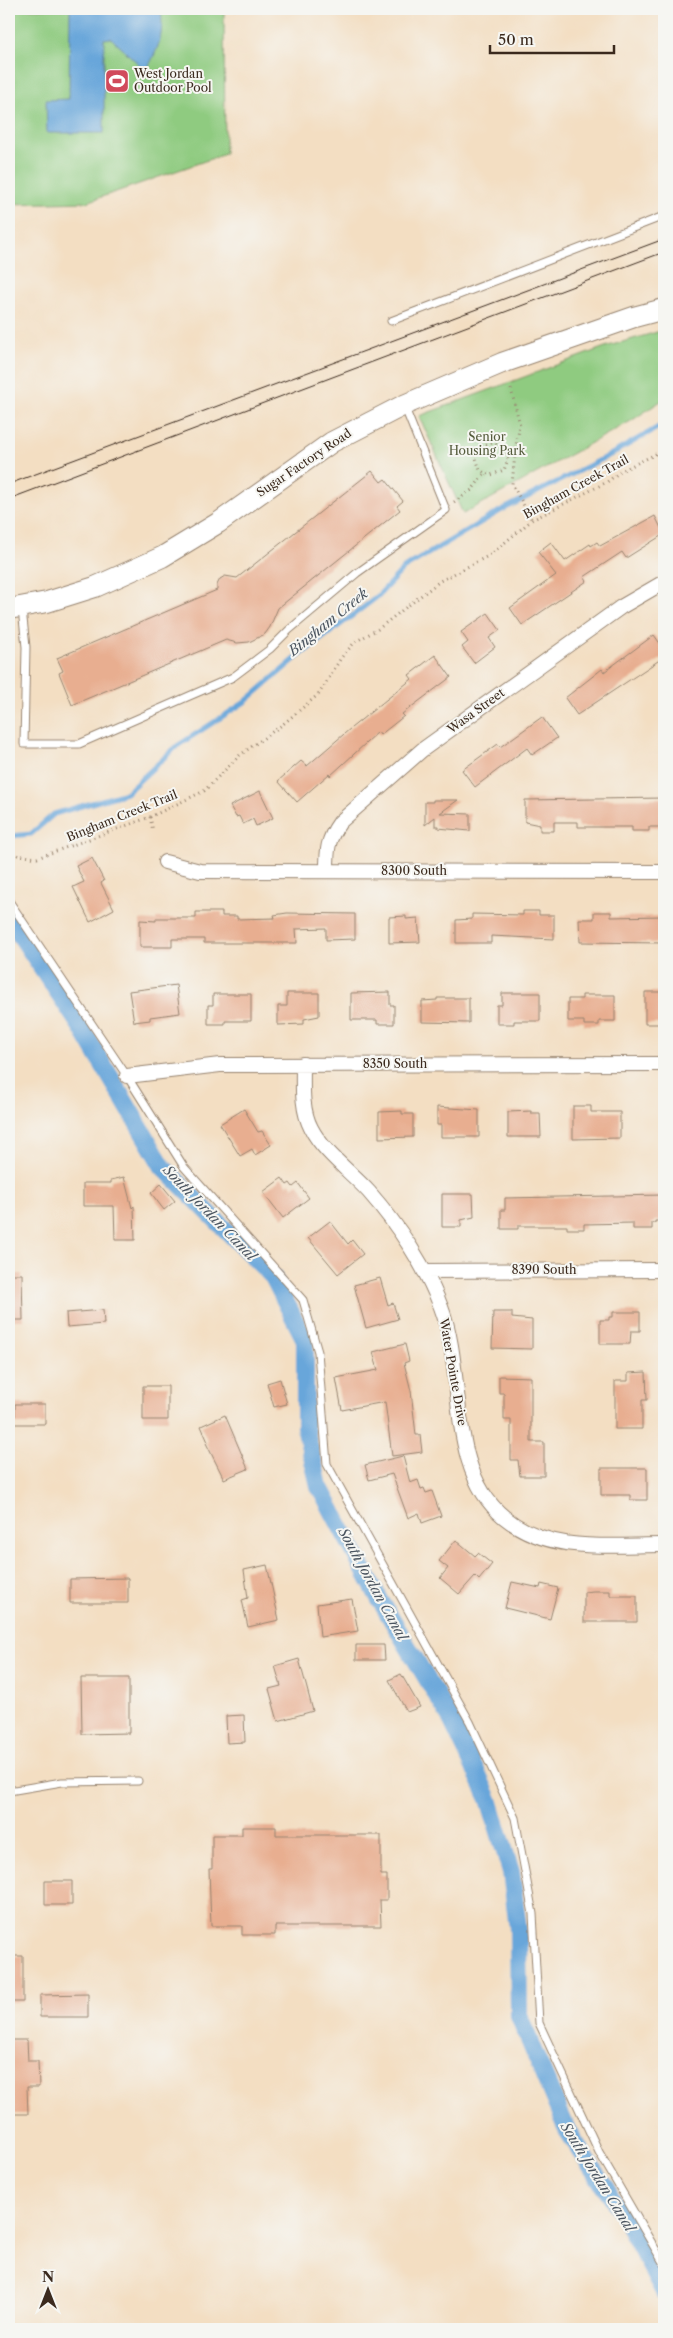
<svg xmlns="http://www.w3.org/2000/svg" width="673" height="2338" font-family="'Libre Caslon Text',serif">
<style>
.green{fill:#8fcb80;stroke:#657a4f}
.water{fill:#68a6da;stroke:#52687c}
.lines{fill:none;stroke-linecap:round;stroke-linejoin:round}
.stream{stroke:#68a6da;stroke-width:5}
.canal{stroke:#68a6da;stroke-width:18}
.building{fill:#e8ae90}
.lane-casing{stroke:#978470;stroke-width:9}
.street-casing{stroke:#978470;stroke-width:16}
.secondary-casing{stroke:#978470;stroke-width:22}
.path{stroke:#978470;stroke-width:3;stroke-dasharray:1 4;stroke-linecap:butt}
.lane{stroke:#fff;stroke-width:7}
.street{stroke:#fff;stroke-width:14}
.secondary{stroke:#fff;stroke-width:20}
.tram{stroke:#3b2a1e;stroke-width:1}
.labels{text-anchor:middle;stroke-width:4;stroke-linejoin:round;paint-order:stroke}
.poi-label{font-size:12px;fill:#3b2a1e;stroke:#f6f6f2;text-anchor:start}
.park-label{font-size:12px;fill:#545a3b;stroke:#f6f6f2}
.street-label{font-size:12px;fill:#3b2a1e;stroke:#f6f6f2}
.water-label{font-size:14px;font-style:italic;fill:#4b5560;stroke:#f6f6f2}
</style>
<rect width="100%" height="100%" fill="#f6f6f2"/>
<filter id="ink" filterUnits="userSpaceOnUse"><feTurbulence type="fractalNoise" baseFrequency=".02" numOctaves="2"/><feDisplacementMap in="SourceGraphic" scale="10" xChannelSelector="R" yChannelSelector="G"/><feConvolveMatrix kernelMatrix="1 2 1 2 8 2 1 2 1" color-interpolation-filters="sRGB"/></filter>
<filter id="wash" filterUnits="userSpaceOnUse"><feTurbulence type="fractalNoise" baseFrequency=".0096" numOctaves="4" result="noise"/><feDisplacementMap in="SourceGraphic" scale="20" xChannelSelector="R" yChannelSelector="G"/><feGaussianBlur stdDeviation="1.12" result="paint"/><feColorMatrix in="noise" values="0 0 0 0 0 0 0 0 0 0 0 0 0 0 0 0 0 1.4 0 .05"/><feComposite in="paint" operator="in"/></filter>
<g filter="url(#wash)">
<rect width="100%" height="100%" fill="#f3dec2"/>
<path class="green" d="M9,9h215l1,145 -138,48 -78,2z
M664,330v69l-33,22 -168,93 -44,-98 186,-69z"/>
<path class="water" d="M70,9h91c3,27 -2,38 -15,62l-35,-33 -7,1v94h-57l-1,-33 23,-1z"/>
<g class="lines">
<path class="stream" d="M11,836l20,-2 23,-20 72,-21 51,-47 68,-44 50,-43 82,-62 27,-29 96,-57 110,-56 54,-31"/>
<path class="canal" d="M9,918l72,109 82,140 110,110 32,63v87l14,59 61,114 72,121 37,78 22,73 7,57 1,87 48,114 57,86 40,76"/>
</g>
<g id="blocks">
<path class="building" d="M372,471l9,11 4,-3 18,22 -6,5 3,4 -122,98 -8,19 -5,7 -16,8 -12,1 -11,-3 -154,65 -13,-32 4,-2 -6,-13 160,-68v-5l3,-6 5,-3 12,2z
M655,516l9,18 -38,24 -4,-6 -38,25 3,4 -65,44 -12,-17 46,-33 -18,-23 13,-10 14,19 25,-17 1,2 6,-4 3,4z
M488,613l12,17 -11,8 6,9 -21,16 -12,-16 6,-5 -7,-10z
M654,635l10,14v8l-87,58 -12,-17 37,-29 2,3z
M435,655l16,22 -49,37 2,2 -24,19 -2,-3 -48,44 -1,-2 -32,28 -19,-21 23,-20 6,5 44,-38 61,-49 -3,-4z
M542,717l15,21 -25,17 -5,-7 -52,39 -13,-17 36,-26 2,3z
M260,791l13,27 -17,8 -3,-7 -10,5 -4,-8 -3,1 -6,-11z
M664,798v29h-15v4h-17v-4h-54v-5h-24v9h-14v-6l-15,-3v-22z
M433,800h25l-18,13 30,1v17l-32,-3v-2h-3v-9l-10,8v-23h8z
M92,858l12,23 -3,2 13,26 -24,13 -17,-35 11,-5 -8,-16z
M523,911h16v4h15v24l-63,-3v7h-35v-23l16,-1v-5l51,1z
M196,912h26v4h15v3l38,-1 -1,-3 13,-2 68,1v25l-29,1v-12l-30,1 1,14h-93v-4h-32v8h-32v-27l16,1v-3h40z
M594,912h17v5l53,-1v27l-84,-1 -1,-23h15z
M406,916v3l12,-1 2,24 -31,1v-26z
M176,985l4,28 -30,4v3l-16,2 -5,-31z
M390,992v13h4v19h-17v-4h-26v-27z
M645,992h19v27h-2v5h-17z
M287,993h32v23l-15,3v5l-26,1v-19h9z
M502,993h38v28h-26v3h-17v-19h5z
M213,994h38v27h-26v3h-17v-19h5z
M582,995h33v26h-16v4h-15v-4h-16v-22h14z
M437,998h32v25l-47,-1v-21l15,-1z
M573,1106h18v6h29v26l-47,1z
M437,1107l42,3v27h-38v-12h-4z
M244,1109l14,23 4,-1 9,14 -16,10 -3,-6 -12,7 -20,-32z
M402,1111v3h11v23l-34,1v-26z
M531,1111v2h9l1,24h-33v-25z
M124,1177l8,31 2,-2 1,34h-20l-1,-34h-31v-23h28v-3z
M282,1178l5,7 3,-2 3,4 5,-4 11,15 -26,20 -20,-26z
M161,1184l14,17 -11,9 -13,-17z
M442,1194h31l1,23 -13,3v7h-19z
M664,1195v26h-9v2h-3v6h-19v-6l-49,1v5h-17v-3h-49v3h-17v-19h4v-12z
M330,1221l18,23 4,-4 11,14 -25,20 -30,-36z
M9,1274h13l1,46h-14z
M380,1278l8,27 5,-2 5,16 -32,9 -12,-43z
M103,1310l1,14 -37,3 -1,-14z
M493,1312h19v6l20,2v29l-40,-1z
M613,1312h27v19h-9l-1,13h-30v-24h9v-3h4z
M405,1344l4,17 -5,2 7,28 5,44h4l2,17 -30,4 -7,-54 -43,8 -6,-32 42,-8 -5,-18z
M646,1372l1,28h-5v29h-27v-48h13v-8z
M499,1376l32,1v65h13v34h-24l-2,-16h-7v-40h-7v-27h-5z
M280,1379l7,25 -13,3 -7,-24z
M143,1386h25v34h-25z
M15,1404h30v20h-30z
M225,1415l23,54 -24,10 -18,-36 2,-1 -7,-16z
M403,1456l7,27 8,-3 3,9 3,-1 2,5 6,-2 9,25 -19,7 -3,-10 -11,5 -16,-44 -23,6 -4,-15z
M601,1468h46v32h-17v-5h-29z
M456,1540l19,16 3,-3 14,11 -13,16 -4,-4 -16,18 -19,-16 8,-10 -9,-7z
M267,1565l12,55 -31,7 -6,-27 6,-2 -4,-28z
M128,1578v25h-58v-24z
M512,1582l28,6 1,-4 17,4 -8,31 -45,-11z
M593,1591h17v5h27v26h-53v-30z
M352,1599l6,32 -38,6 -3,-33z
M356,1645h28l1,15h-29z
M299,1659l14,52 -35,10 -9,-32 12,-3 -6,-20z
M401,1674l19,33 -13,5 -18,-32z
M81,1678h48v55l-47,1z
M244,1715l1,27 -18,1 -1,-27z
M242,1827h34v8h105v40h6v25h-7l1,26h-106v9h-33v-9h-31l-2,-57h3v-34h30z
M45,1881h27v24h-27z
M9,1956h14v46h-14z
M88,1994v23h-48v-22z
M9,2040h18l1,21h10l1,26h-12l1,27h-19z"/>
</g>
</g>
<g filter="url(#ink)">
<use href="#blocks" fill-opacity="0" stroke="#978470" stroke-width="1"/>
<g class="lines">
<defs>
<path id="lane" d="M391,321l273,-105
M22,609l4,38 -2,97h55l154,-67 37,-28 19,-19 68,-57 89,-63 -41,-102
M9,901l118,175 57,91 119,133 15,52 9,112 143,258 45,96 18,96 6,109 60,129 65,112
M9,1791l53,-9 76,-1"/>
<path id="street" d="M165,862l35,9 464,1
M327,871c0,-21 0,-31 13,-49l82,-72 199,-143 43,-25
M303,1064c0,21 -2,45 8,64 12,24 40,44 58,64 29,33 57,75 72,115 25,65 5,163 63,210 45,37 106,28 160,28
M127,1076l93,-11 444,-1
M424,1271l240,-1"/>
<path id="secondary" d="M9,609l38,-7 48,-15 67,-30 56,-34 114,-81 72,-37 98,-42 132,-46 30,-8"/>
</defs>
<use href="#lane" class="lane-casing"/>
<use href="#street" class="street-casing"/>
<use href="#secondary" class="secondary-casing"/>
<path class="path" d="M511,389l9,36 -4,20 -4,39 20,36
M454,502l18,-12 13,-17 6,2 13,-5 4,-11 -4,-11 -11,-5 -13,4 -4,11 4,12 5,3
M150,817l3,14
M9,849l9,6 19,3 113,-41 54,-26 36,-36 42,-30 37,-31 22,-36 14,-16 23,-13 62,-48 50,-26 42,-35 75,-38 14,-11 43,-21"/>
<use href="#lane" class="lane"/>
<use href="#street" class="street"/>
<use href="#secondary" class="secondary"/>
<path class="tram" d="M9,484l655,-245
M9,499l655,-247"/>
</g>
</g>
<defs>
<symbol id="stadium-square" viewBox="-11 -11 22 22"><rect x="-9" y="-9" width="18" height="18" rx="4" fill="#d1495b" stroke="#f6f6f2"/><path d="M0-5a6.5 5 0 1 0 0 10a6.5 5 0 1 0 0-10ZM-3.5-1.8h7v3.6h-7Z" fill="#fff"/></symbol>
</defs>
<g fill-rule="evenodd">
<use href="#stadium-square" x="103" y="67" width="28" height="28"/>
</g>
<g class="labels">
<g class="poi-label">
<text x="134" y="78">West Jordan<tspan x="134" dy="14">Outdoor Pool</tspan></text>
</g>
<g class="park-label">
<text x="487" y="441">Senior<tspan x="487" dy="14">Housing Park</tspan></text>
</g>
<g class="street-label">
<text transform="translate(304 463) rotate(-34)" y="4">Sugar Factory Road</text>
<text transform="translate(576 487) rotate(-29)" y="4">Bingham Creek Trail</text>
<text transform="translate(476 711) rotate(-36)" y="4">Wasa Street</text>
<text transform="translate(122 816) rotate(-22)" y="4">Bingham Creek Trail</text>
<text x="414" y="875">8300 South</text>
<text x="395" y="1068">8350 South</text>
<text x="544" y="1274">8390 South</text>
<text transform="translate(453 1372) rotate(80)" y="4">Water Pointe Drive</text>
</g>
<g class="water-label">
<text transform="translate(328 622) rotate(-39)" y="5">Bingham Creek</text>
<text transform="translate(210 1213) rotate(46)" y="5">South Jordan Canal</text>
<text transform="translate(373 1584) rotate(61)" y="5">South Jordan Canal</text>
<text transform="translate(598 2177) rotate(58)" y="5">South Jordan Canal</text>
</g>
</g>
<rect width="673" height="2338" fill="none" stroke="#f6f6f2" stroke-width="30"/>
<g transform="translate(48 2290)" stroke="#f6f6f2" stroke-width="4" paint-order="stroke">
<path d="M0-4L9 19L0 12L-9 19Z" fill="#3b2a1e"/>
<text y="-8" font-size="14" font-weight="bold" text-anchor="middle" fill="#3b2a1e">N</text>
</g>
<path d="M490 45v8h124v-8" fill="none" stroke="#3b2a1e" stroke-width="2.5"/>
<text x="498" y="45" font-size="15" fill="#3b2a1e" stroke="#f6f6f2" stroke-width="4" paint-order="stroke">50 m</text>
</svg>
